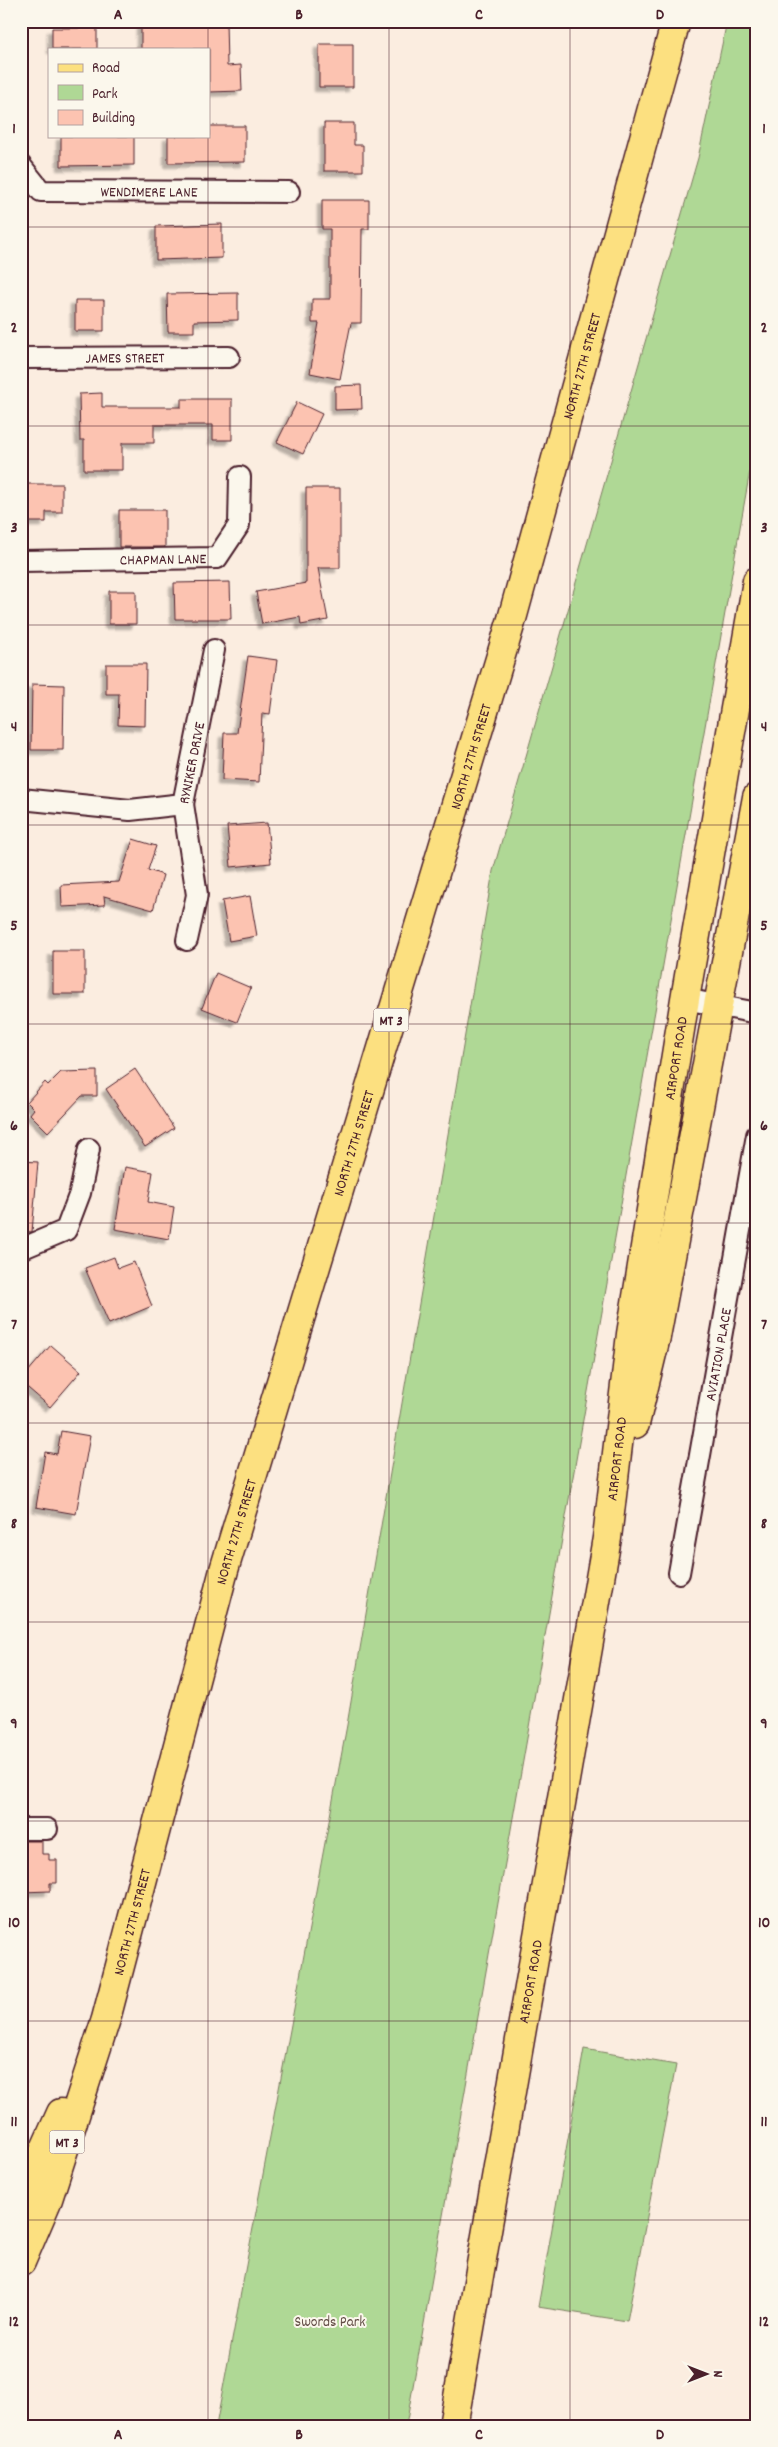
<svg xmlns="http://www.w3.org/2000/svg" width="778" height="2447" font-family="Dekko,sans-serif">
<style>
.green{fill:#afd895;stroke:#7c7c60}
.building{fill:#fcc3b1;stroke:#4a1f2b;filter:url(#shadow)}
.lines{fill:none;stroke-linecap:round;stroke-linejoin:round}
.street-casing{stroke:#4a1f2b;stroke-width:24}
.primary-casing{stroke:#4a1f2b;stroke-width:31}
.highway-casing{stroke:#4a1f2b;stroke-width:31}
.street{stroke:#fbf7ec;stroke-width:20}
.primary{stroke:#fce080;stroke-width:28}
.highway{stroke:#fce080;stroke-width:28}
.grid{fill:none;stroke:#4a1f2b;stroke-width:1;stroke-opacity:0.55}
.labels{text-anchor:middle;stroke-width:4;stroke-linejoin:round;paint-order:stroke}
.shield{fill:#fbf7ec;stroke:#7f6065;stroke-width:1}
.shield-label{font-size:14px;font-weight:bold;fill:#4a1f2b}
.street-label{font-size:15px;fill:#4a1f2b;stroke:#fbf7ec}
.park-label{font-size:15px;fill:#634d46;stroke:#fbf7ec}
.neatline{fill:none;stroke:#4a1f2b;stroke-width:2}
.grid-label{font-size:16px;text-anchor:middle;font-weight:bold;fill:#4a1f2b}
</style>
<defs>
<filter id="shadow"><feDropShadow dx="-4.5" dy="4.5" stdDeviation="1" flood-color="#0004"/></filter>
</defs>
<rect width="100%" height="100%" fill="#fbede0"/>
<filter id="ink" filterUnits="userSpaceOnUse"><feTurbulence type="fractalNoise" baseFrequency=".02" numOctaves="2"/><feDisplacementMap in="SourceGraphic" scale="10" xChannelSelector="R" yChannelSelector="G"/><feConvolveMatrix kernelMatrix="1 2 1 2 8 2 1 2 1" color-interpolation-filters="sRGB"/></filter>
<g filter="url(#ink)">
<path class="green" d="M727,21h30v410l-351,1995h-190l131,-701 146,-854 205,-713z
M584,2049l92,16 -49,256 -89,-14z"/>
<path class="building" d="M141,21h85l1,45 14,-1 1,26 -33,1v-43h-68z
M52,28h45v21h-45z
M319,44h34v43h-34z
M324,123h30v22h9v26h-39z
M209,126h36v36l-77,1v-27h41z
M61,136h73v29l-73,1z
M322,200h47v29h-7l-1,94h-10l-11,56 -30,-6 9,-50h-7v-24h18v-70h-8z
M222,224v34l-66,2v-34z
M238,293v27l-44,1v11h-26l-1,-38z
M75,300h29v31h-29z
M361,385l1,24 -27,1v-24z
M102,393v14h79v-8h51v41h-19v-15h-59v18h-32v27h-38v-30h-4l-1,-46z
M297,402l25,12 -19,40 -26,-12z
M27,484h35v28h-16v10h-19z
M306,488h34v80h-22l10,52 -27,5 -1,-8 -38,7 -6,-32 50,-9z
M119,510h46v37h-46z
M230,582l1,37h-56l-1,-36z
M109,591h27v33h-27z
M248,656l29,4 -7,54 -8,-1 -3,69 -37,-2 2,-47h13z
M106,664h40l-1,62 -27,-1 1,-31h-13z
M32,684l32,1 -1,65h-32z
M267,823l4,40 -40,4 -4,-41z
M133,839l23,7 -8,24 15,5 -10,35 -49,-14 1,9 -43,2 -1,-22 58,-3z
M250,896l7,40 -28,5 -7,-40z
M53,951h32v43h-32z
M216,973l35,15 -14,34 -35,-14z
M135,1069l39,59 -29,19 -39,-58z
M97,1071v25h-15l-34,36 -18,-18 4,-5 -7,-7 18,-20 3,3 13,-13z
M21,1161l17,1 -6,70 -11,-1z
M125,1167l28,5 -5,30 26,5 -5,32 -54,-10z
M114,1257l4,11 16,-6 18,44 -43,18 -24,-56z
M51,1345l30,26 -31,36 -29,-25v-2z
M61,1431l29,5 -14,78 -40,-7 9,-55 12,2z
M21,1841h21v13h7v6h8v23h-7v8l-29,1z"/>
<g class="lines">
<defs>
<g id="street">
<path id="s1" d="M21,166l20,25 248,1"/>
<path id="s2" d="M21,358l208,-1"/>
<path id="s3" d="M21,561l196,-3 22,-33 1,-48"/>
<path id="s4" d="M21,799l109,11 53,-6 31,-154"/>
<path d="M183,804l14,91 -10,45"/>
<path d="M685,999l72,14"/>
<path d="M21,1249l45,-19 14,-37 9,-44"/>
<path id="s5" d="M679,1573l78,-438"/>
<path d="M21,1829h26"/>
</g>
<g id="primary">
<path d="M21,2202l40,-89"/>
<path id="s6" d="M21,2262l27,-63 58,-180 118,-449 288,-951 164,-598"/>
</g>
<g id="highway">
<path d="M635,1424l21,-87 101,-540"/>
<path id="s7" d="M453,2426l154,-888 24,-204 54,-335 72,-418"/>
</g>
</defs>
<use href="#street" class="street-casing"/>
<use href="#primary" class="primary-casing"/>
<use href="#highway" class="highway-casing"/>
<use href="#street" class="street"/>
<use href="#primary" class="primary"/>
<use href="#highway" class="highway"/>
</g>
</g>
<path class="grid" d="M208,21v28M389,21v2405M570,21v2405M208,136v2290M21,227h736M21,426h736M21,625h736M21,825h736M21,1024h736M21,1223h736M21,1423h736M21,1622h736M21,1821h736M21,2021h736M21,2220h736"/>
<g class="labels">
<g class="shield">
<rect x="373.5" y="1008.5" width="35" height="23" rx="4"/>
<rect x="49.5" y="2130.5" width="35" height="23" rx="4"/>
</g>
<g class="shield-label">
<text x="391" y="1025">MT 3</text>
<text x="67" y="2147">MT 3</text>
</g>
<g class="street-label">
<text dy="5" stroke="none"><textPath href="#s1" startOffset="140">WENDIMERE LANE</textPath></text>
<text dy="5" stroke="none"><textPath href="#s2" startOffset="104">JAMES STREET</textPath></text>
<text dy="5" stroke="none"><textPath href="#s6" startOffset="1978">NORTH 27TH STREET</textPath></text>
<text dy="5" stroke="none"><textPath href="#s3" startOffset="142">CHAPMAN LANE</textPath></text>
<text dy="5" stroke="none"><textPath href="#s6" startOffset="1572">NORTH 27TH STREET</textPath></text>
<text dy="5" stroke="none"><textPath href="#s4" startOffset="205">RYNIKER DRIVE</textPath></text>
<text dy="5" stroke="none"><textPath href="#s7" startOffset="1386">AIRPORT ROAD</textPath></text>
<text dy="5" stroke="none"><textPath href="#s6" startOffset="1168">NORTH 27TH STREET</textPath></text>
<text dy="5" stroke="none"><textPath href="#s5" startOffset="222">AVIATION PLACE</textPath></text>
<text dy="5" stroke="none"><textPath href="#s7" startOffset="981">AIRPORT ROAD</textPath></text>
<text dy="5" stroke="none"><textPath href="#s6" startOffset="762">NORTH 27TH STREET</textPath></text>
<text dy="5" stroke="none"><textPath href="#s6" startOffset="358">NORTH 27TH STREET</textPath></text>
<text dy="5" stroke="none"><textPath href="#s7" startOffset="451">AIRPORT ROAD</textPath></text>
</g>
<g class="park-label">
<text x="330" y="2326">Swords Park</text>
</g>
</g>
<rect width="778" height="2447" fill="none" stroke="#fbf7ec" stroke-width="55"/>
<rect x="48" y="48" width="162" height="90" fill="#fbf7ec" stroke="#b4a19f"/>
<rect x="58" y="64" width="25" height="8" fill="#fce080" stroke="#b4a19f"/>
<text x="92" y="72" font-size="15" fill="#4a1f2b">Road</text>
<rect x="58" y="85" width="25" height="15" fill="#afd895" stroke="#b4a19f"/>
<text x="92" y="98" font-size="15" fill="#4a1f2b">Park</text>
<rect x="58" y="110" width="25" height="15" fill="#fcc3b1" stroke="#b4a19f"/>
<text x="92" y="122" font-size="15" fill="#4a1f2b">Building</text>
<g transform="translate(706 2374) rotate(90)" stroke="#fbf7ec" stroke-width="4" paint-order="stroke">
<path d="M0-4L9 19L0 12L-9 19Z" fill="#4a1f2b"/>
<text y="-8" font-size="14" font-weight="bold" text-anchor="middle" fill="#4a1f2b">N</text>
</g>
<rect x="28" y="28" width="722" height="2392" class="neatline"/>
<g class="grid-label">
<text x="118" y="19">A</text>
<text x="299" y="19">B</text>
<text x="479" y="19">C</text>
<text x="660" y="19">D</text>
<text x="14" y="133">1</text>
<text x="764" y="133">1</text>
<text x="14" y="332">2</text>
<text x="764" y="332">2</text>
<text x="14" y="532">3</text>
<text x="764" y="532">3</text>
<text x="14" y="731">4</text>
<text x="764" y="731">4</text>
<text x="14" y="930">5</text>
<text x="764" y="930">5</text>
<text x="14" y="1130">6</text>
<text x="764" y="1130">6</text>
<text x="14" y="1329">7</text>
<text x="764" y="1329">7</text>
<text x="14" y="1528">8</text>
<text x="764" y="1528">8</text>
<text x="14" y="1728">9</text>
<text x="764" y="1728">9</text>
<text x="14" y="1927">10</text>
<text x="764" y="1927">10</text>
<text x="14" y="2126">11</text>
<text x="764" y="2126">11</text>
<text x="14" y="2326">12</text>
<text x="764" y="2326">12</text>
<text x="118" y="2439">A</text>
<text x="299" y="2439">B</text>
<text x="479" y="2439">C</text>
<text x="660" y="2439">D</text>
</g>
</svg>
